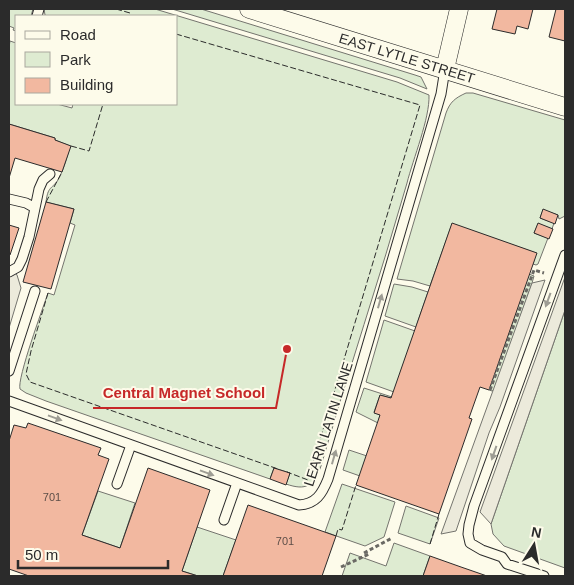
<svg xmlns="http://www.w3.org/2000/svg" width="574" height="585" font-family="Helvetica,sans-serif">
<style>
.green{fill:#deebd1;stroke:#74746e}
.parking{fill:#eceadb;stroke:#74746e}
.building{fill:#f2b8a0;stroke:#2b2b2b}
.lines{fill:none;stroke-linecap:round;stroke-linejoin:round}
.service-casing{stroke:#2b2b2b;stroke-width:11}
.minor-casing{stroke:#2b2b2b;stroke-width:19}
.path{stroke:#6a6964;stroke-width:3;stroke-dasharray:4 2.5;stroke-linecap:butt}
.service{stroke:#fdfbea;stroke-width:9}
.minor{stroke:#fdfbea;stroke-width:18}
.fence{stroke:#2b2b2b;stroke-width:1;stroke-dasharray:6 2.5;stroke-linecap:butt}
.oneway{fill:#9e9d94}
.labels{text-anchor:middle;stroke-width:4;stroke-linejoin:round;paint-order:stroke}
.number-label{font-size:11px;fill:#5d4e48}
.street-label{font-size:14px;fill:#2b2b2b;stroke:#fdfbea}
.leader{fill:none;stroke:#c62828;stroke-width:2}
.callout-dot{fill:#c62828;stroke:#fdfbea;stroke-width:2}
.callout-label{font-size:15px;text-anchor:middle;font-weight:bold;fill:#c62828;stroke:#fdfbea;stroke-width:4;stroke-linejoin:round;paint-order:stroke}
</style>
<rect width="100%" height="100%" fill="#fdfbea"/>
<path class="green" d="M9,9h24l-2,7h-15v15l-3,-1 1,-2 -5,-2z
M44,9h111l242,73 32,13c1,23 -16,64 -22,88 -27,95 -59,188 -86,283 -7,20 -15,25 -35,18l4,-11 -16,-5 -4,11 -224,-78 -20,-8 -6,-4c-3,-11 23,-81 28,-96l6,2 21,-70 -5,-2 4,-14 -28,-7c2,-16 5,-12 12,-22 6,-11 9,-23 12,-34l-15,-6v-2l-46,-14v-77l1,-6 6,2v61h41l15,4 1,-4h103v-88h-128l-3,-1z
M172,9h29l214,66 6,2 6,12 -27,-11z
M466,93h7l92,27v96l-6,3 -1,-4 -15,-5 -3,8 14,5 -2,6 -14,-5 -4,9 14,5 -10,26 -2,1 -3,-1 3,-11 -84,-29 -22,62 -17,-5 -16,-2 49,-166c4,-11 9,-15 20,-20z
M529,274l5,2 -2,7 -37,106 -3,2 -3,-1z
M394,284l18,3 16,5 -12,35 -31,-11z
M565,310v258l-61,-22 -11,-12 -2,-10z
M384,320l31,11 -21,61 -28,-10z
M364,388l28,9 -1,1 -11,-3 -6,17 6,3 -2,8 -22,-11z
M349,450l18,6 -7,20 -17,-6z
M342,484l53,18 -11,35 -19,9 -40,-14z
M98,491l37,12 -15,45 -38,-13z
M406,506l33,12 -9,26 -32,-11z
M197,527l39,13 -13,36h-25l-16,-5z
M394,543l36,13 -7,20h-81l8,-23 36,13z"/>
<path class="parking" d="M9,264l8,11 4,13 -12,40z
M565,277v33l-74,214 -11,-12z
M545,280l-45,127 -11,26 -33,98 -15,3 91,-251z"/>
<path class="building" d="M497,9h36l-5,20 -11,-3 -2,8 -23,-5z
M556,9h9v32l-16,-4z
M9,124l46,14v2l16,6 -9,26 -47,-14 -6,20z
M46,202l28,7 -23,80 -28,-7z
M543,209l15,6 -3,9 -15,-6z
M452,223l85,30 -48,137 -9,-3 -11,31 3,1 -33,95 -83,-29 24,-70 -6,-2 6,-18 11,3z
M538,223l15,6 -4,10 -15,-6z
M9,225l10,3 -9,27h-1z
M28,423l73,25 -3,7 11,4 -27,76 38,13 28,-80 62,22 -28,81 16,5h-169l-20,-7v-128l5,-16 12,3z
M274,468l16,5 -4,12 -16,-6z
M248,505l88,31 -14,40h-99z
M430,556l31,11 26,9h-64z"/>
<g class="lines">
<defs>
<path id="service" d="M37,16l2,-7
M9,199l17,4 9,5
M9,272l9,-5 4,-8 7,-22 10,-48 4,-9 7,-6
M9,371l26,-80
M9,401l290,104c17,-1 23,-11 29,-26l113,-385 4,-25
M117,484l14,-39
M224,520l13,-37
M544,576l-37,-12 -5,-7 -20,-7 -12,-7 -2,-9 1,-9 5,-19 91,-251"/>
<path id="minor" d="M249,9l316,98
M445,69l14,-60"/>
</defs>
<use href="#service" class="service-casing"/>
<use href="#minor" class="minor-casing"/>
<path class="path" d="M490,390l44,-120 10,3
M364,553l28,-15
M341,567l28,-13"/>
<use href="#service" class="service"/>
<use href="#minor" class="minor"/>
<path class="fence" d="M116,9l14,4 -1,3
M176,34l244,71 -112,375 -21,-8
M71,146l18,5 14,-47
M46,202l16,-30
M48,293l-17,58 -5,23 4,8 248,87
M336,536l2,-7 4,1 14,-45
M430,544l9,-30"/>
</g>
<defs><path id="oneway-solid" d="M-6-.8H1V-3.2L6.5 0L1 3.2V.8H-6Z" transform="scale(1.25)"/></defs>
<g class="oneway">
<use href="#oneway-solid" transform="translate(548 300) rotate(110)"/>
<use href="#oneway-solid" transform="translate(380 301) rotate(-74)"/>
<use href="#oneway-solid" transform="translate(55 418) rotate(20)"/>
<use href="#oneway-solid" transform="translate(494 453) rotate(109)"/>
<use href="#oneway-solid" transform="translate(334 457) rotate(-74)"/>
<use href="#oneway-solid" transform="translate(207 473) rotate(20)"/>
</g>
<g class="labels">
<g class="number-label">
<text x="52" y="501">701</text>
<text x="285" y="545">701</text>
</g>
<g class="street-label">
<text transform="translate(407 58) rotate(17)" y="5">EAST LYTLE STREET</text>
<text transform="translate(328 424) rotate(-72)" y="5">LEARN LATIN LANE</text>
</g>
</g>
<path class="leader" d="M287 349L276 408H93"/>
<circle class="callout-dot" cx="287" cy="349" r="5"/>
<g class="callout-label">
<text x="184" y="398">Central Magnet School</text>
</g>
<rect width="574" height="585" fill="none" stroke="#2b2b2b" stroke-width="20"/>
<rect x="15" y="15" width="162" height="90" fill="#fdfbea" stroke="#a9a89e"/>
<rect x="25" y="31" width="25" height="8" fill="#fdfbea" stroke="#a9a89e"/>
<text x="60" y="40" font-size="15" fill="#2b2b2b">Road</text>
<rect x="25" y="52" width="25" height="15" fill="#deebd1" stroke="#a9a89e"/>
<text x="60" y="65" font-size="15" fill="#2b2b2b">Park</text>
<rect x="25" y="78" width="25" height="15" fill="#f2b8a0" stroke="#a9a89e"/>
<text x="60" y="90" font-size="15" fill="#2b2b2b">Building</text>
<g transform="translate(534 545) rotate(11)" stroke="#fdfbea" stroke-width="4" paint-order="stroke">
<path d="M0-4L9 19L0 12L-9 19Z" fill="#2b2b2b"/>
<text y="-8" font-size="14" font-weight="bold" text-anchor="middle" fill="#2b2b2b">N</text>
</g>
<path d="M18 560v8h150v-8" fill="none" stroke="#2b2b2b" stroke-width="2.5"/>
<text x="25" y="560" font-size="15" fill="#2b2b2b" stroke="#fdfbea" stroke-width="4" paint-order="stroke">50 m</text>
</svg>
